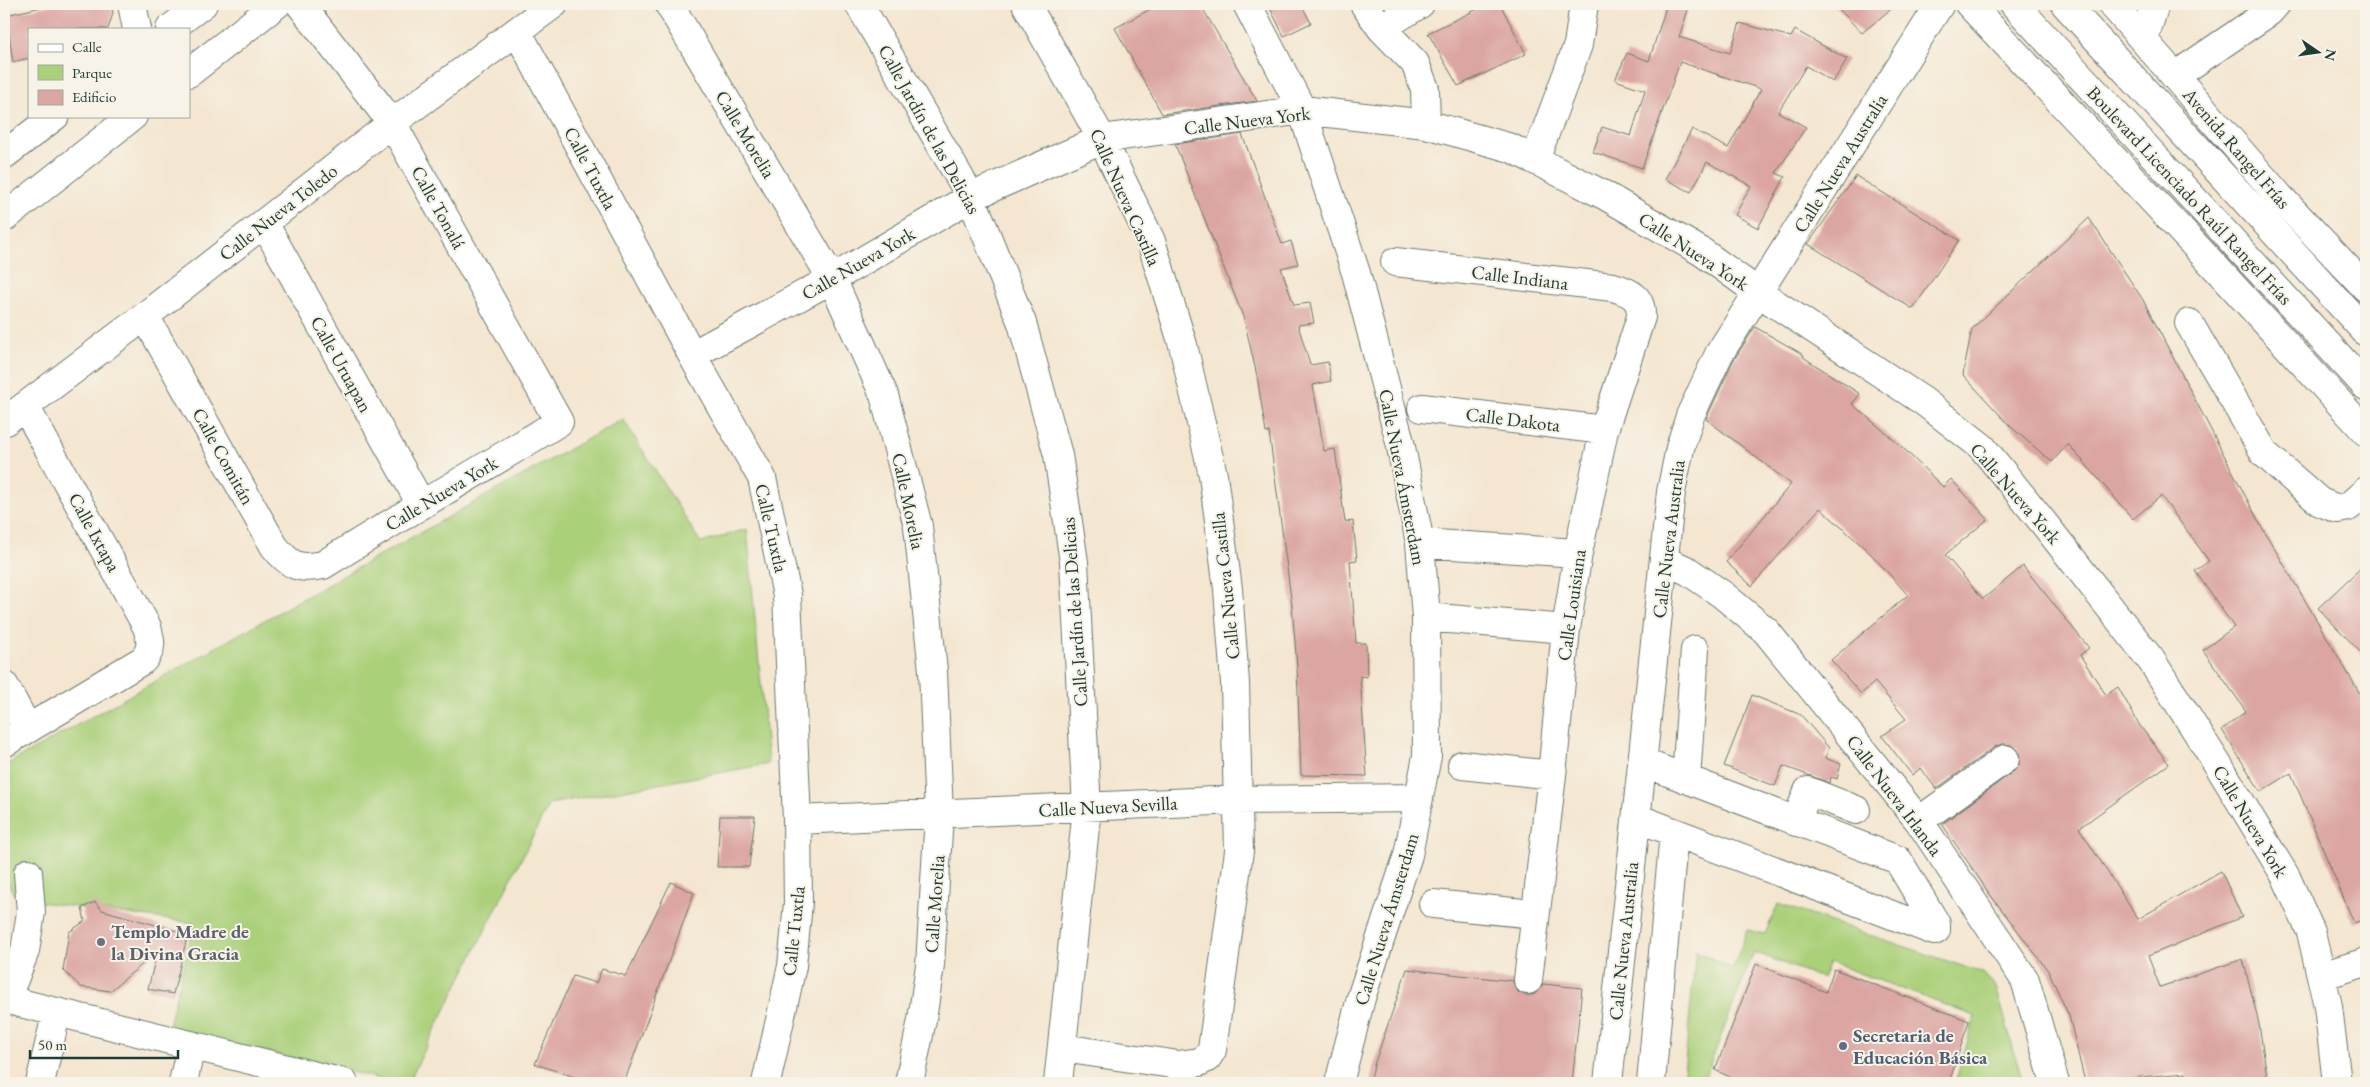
<svg xmlns="http://www.w3.org/2000/svg" width="2370" height="1087" font-family="'EB Garamond',serif">
<style>
.green{fill:#abd07a;stroke:#658657}
.building{fill:#dba5a2}
.lines{fill:none;stroke-linecap:round;stroke-linejoin:round}
.minor-casing{stroke:#6a786b;stroke-width:30}
.major-casing{stroke:#6a786b;stroke-width:30}
.minor{stroke:#fff;stroke-width:28}
.major{stroke:#fff;stroke-width:28}
.worship-dot{fill:#6b7280;stroke:#f7f3e8;stroke-width:2}
.service-dot{fill:#5c6f8a;stroke:#f7f3e8;stroke-width:2}
.labels{text-anchor:middle;stroke-width:4;stroke-linejoin:round;paint-order:stroke}
.street-label{font-size:19px;fill:#1f3d34;stroke:#f7f3e8}
.worship-label{font-size:19px;font-weight:bold;fill:#5b616d;stroke:#f7f3e8;text-anchor:start}
.service-label{font-size:19px;font-weight:bold;fill:#4e5e75;stroke:#f7f3e8;text-anchor:start}
</style>
<rect width="100%" height="100%" fill="#f7f3e8"/>
<filter id="ink" filterUnits="userSpaceOnUse"><feTurbulence type="fractalNoise" baseFrequency=".02" numOctaves="2"/><feDisplacementMap in="SourceGraphic" scale="10" xChannelSelector="R" yChannelSelector="G"/><feConvolveMatrix kernelMatrix="1 2 1 2 8 2 1 2 1" color-interpolation-filters="sRGB"/></filter>
<filter id="wash" filterUnits="userSpaceOnUse"><feTurbulence type="fractalNoise" baseFrequency=".0096" numOctaves="4" result="noise"/><feDisplacementMap in="SourceGraphic" scale="20" xChannelSelector="R" yChannelSelector="G"/><feGaussianBlur stdDeviation="1.12" result="paint"/><feColorMatrix in="noise" values="0 0 0 0 0 0 0 0 0 0 0 0 0 0 0 0 0 1.4 0 .05"/><feComposite in="paint" operator="in"/></filter>
<g filter="url(#wash)">
<rect width="100%" height="100%" fill="#f4e6d0"/>
<path class="green" d="M623,419l78,124 46,-14 21,235 -219,40 -141,279h-10l-230,-54 26,-106 -177,-24 -13,-23v-110z
M1778,904l205,69 13,14 27,96h-68l20,-67 -146,-54 -7,16 -68,-26 -49,125 16,6h-38l13,-132 37,18 14,-39 18,4z"/>
<g id="blocks">
<path class="building" d="M55,4h56l2,9 -5,16h-79v29l-16,4 -7,-47z
M1160,4h40l57,97 -95,13 -47,-86z
M1268,4h33l10,19 -27,13z
M1488,4h12l26,50 -68,32 -30,-53z
M1667,4h23l-11,33 51,16 10,-30 51,14 4,-7 52,29 -14,23 -27,-16 -28,46 28,15 -30,46 9,4 -27,51 -23,-13 16,-29 -44,-24 -16,30 -26,-13 27,-50 36,19 33,-59 -81,-27 -38,106 -49,-16 9,-25 29,9 14,-46 -30,-10 12,-27 22,8z
M1834,4h63l-35,29z
M1242,134l40,110 9,-3 7,23 -17,4 13,37 16,-2 4,20 -16,2 12,40 18,-3 3,19 -18,4 11,66 11,-2 10,73 8,-1 4,39 -7,1 6,82h10l1,34 -7,-1 7,100 -66,-1 -4,-109 -5,-60 -23,-174 -3,1 -9,-57 -13,-57 -69,-175z
M1856,176l103,64 -46,69 -105,-65z
M2089,218l54,82 117,224 106,180v215l-12,4 -63,-150 -30,19 -39,-62 24,-19 -43,-61 31,-23 -39,-56 14,-10 -48,-65 -28,23 -65,-75 -16,18 -41,-35 -48,-52 9,-46z
M1755,327l49,28 -1,2 57,37 -8,10 49,42 42,41 8,-8 37,40 -43,36 38,44 40,-33 66,82 -9,7 26,40 12,-8 22,39 29,38 -90,64 59,91 83,-48 21,46 -94,39 12,31 83,-28 16,65 9,59h-81l-1,-10 -101,9 -16,-66 -20,-44 -60,-79 -47,-69 72,-53 5,-6 1,-8 -2,-7 -7,-5 -8,-1 -7,2 -60,43 -15,-21 -9,7 -30,-39 24,-17 -31,-37 -14,12 -30,-34 77,-65 -37,-41 -51,-46 -68,78 -26,-24 65,-78 -85,-65 27,-58z
M2366,563v95l-48,-50z
M1752,695l49,20 28,33 -4,10 16,6 -4,15 -6,-2 -1,6 -47,-17 -8,20 -51,-20z
M720,816h35l-6,51h-32z
M671,882l23,11 -70,190h-30l-59,-19 38,-88 23,7 6,-14 24,7z
M95,902l7,8 86,24 -15,60 -25,-5 9,-37 -47,39 -29,-4 -18,-17 6,-38 16,-11 -3,-13z
M1756,964l70,28 8,-23 135,52 -20,62h-219l2,-5 -17,-8z
M1407,969l106,12 5,11 9,4 8,-2 8,-10 39,4 -10,95h-202l4,-18z"/>
</g>
</g>
<g filter="url(#ink)">
<use href="#blocks" fill-opacity="0" stroke="#6a786b" stroke-width="1"/>
<g class="lines">
<defs>
<path id="minor" d="M132,4l5,25
M669,4l163,275 52,116 34,131 15,145 6,144 -9,150 -8,55 -13,63
M859,4l112,193 51,126 36,132 16,107 13,246 -29,275
M1026,4l76,135 49,102 32,104 30,130 15,114 7,94 4,168 -27,199 -5,8 -8,4 -20,3 -117,-17
M1247,4l55,106 54,163 44,169 20,101 6,74 1,139 -19,99 -47,143 -22,85
M1364,4l17,24 34,35 10,26 1,35
M1381,28l39,-24
M517,31l175,324 70,123 25,117 10,225 1,83 -6,63 -26,117
M2144,39l11,-35
M2175,76l94,-64 7,-8
M1535,160l43,-115 6,-41
M264,223l157,281
M1395,262l218,25c17,5 29,10 28,30l-37,113 -26,123 -12,76 -14,146 -24,205
M145,316l129,230c16,20 24,24 49,19 78,-49 158,-95 236,-143l-167,-299 -92,-119
M2189,323l76,131 55,48 18,7 10,-2 18,-16
M692,355l140,-76 139,-82 131,-58 200,-29 124,14 85,24 93,47 98,57 57,41 164,108 59,46 64,79 105,134 69,108 66,109 25,55 17,74 9,77
M1422,408l182,22
M4,422l141,-106 247,-193 162,-119
M1420,543l158,10
M1664,560l24,11 35,24 43,36 153,190 106,159 30,103
M1426,617l140,12
M4,685l24,44
M4,743l139,-83c10,-11 8,-19 4,-33l-122,-221
M1462,765l90,10
M1686,779l9,-129
M1637,818l297,113 2,-1v-6l-38,-64 -256,-98
M797,820l440,-20 182,-2
M1919,821l86,-62
M1796,822l12,-31 48,19
M1433,904l101,10
M2321,976l45,-14
M4,999l340,84
M6,1000l19,-49 6,-39 -3,-39
M40,1083l13,-55
M183,1083l8,-38
M1608,1083l63,-591 9,-44 10,-32 29,-62 221,-350
M1651,1083l23,-250"/>
<path id="major" d="M1969,4l249,266 148,162
M2014,4l352,382
M2065,4l301,328
M2112,4l167,192 87,92
M170,29l33,-25
M189,73l88,-69
M4,155l51,-39
M4,218l129,-102"/>
</defs>
<use href="#minor" class="minor-casing"/>
<use href="#major" class="major-casing"/>
<use href="#minor" class="minor"/>
<use href="#major" class="major"/>
</g>
</g>
<circle class="worship-dot" cx="101" cy="942" r="5"/>
<circle class="service-dot" cx="1843" cy="1046" r="5"/>
<g class="labels">
<g class="street-label">
<text transform="translate(1247 120) rotate(-7)" y="7">Calle Nueva York</text>
<text transform="translate(930 129) rotate(61)" y="7">Calle Jardín de las Delicias</text>
<text transform="translate(746 134) rotate(59)" y="7">Calle Morelia</text>
<text transform="translate(2237 148) rotate(49)" y="7">Avenida Rangel Frías</text>
<text transform="translate(1840 163) rotate(-58)" y="7">Calle Nueva Australia</text>
<text transform="translate(591 168) rotate(62)" y="7">Calle Tuxtla</text>
<text transform="translate(2190 195) rotate(47)" y="7">Boulevard Licenciado Raúl Rangel Frías</text>
<text transform="translate(1126 197) rotate(66)" y="7">Calle Nueva Castilla</text>
<text transform="translate(439 207) rotate(61)" y="7">Calle Tonalá</text>
<text transform="translate(278 212) rotate(-38)" y="7">Calle Nueva Toledo</text>
<text transform="translate(1694 251) rotate(33)" y="7">Calle Nueva York</text>
<text transform="translate(858 263) rotate(-30)" y="7">Calle Nueva York</text>
<text transform="translate(1520 277) rotate(7)" y="7">Calle Indiana</text>
<text transform="translate(342 364) rotate(61)" y="7">Calle Uruapan</text>
<text transform="translate(1513 419) rotate(7)" y="7">Calle Dakota</text>
<text transform="translate(224 456) rotate(61)" y="7">Calle Comitán</text>
<text transform="translate(1403 477) rotate(79)" y="7">Calle Nueva Ámsterdam</text>
<text transform="translate(441 493) rotate(-31)" y="7">Calle Nueva York</text>
<text transform="translate(2016 493) rotate(49)" y="7">Calle Nueva York</text>
<text transform="translate(909 501) rotate(78)" y="7">Calle Morelia</text>
<text transform="translate(772 528) rotate(77)" y="7">Calle Tuxtla</text>
<text transform="translate(95 532) rotate(61)" y="7">Calle Ixtapa</text>
<text transform="translate(1668 539) rotate(-83)" y="7">Calle Nueva Australia</text>
<text transform="translate(1225 586) rotate(-96)" y="7">Calle Nueva Castilla</text>
<text transform="translate(1571 605) rotate(-82)" y="7">Calle Louisiana</text>
<text transform="translate(1074 612) rotate(-94)" y="7">Calle Jardín de las Delicias</text>
<text transform="translate(1895 795) rotate(53)" y="7">Calle Nueva Irlanda</text>
<text transform="translate(1108 806) rotate(-3)" y="7">Calle Nueva Sevilla</text>
<text transform="translate(2251 821) rotate(59)" y="7">Calle Nueva York</text>
<text transform="translate(934 904) rotate(-86)" y="7">Calle Morelia</text>
<text transform="translate(1386 919) rotate(-73)" y="7">Calle Nueva Ámsterdam</text>
<text transform="translate(793 931) rotate(-84)" y="7">Calle Tuxtla</text>
<text transform="translate(1623 941) rotate(-84)" y="7">Calle Nueva Australia</text>
</g>
<g class="worship-label">
<text x="111" y="938">Templo Madre de<tspan x="111" dy="22">la Divina Gracia</tspan></text>
</g>
<g class="service-label">
<text x="1853" y="1042">Secretaria de<tspan x="1853" dy="22">Educación Básica</tspan></text>
</g>
</g>
<rect width="2370" height="1087" fill="none" stroke="#f7f3e8" stroke-width="20"/>
<rect x="28" y="28" width="162" height="90" fill="#f7f3e8" stroke="#a1aaa0"/>
<rect x="38" y="44" width="25" height="8" fill="#ffffff" stroke="#a1aaa0"/>
<text x="72" y="52" font-size="15" fill="#1f3d34">Calle</text>
<rect x="38" y="65" width="25" height="15" fill="#abd07a" stroke="#a1aaa0"/>
<text x="72" y="78" font-size="15" fill="#1f3d34">Parque</text>
<rect x="38" y="90" width="25" height="15" fill="#dba5a2" stroke="#a1aaa0"/>
<text x="72" y="102" font-size="15" fill="#1f3d34">Edificio</text>
<g transform="translate(2318 52) rotate(103)" stroke="#f7f3e8" stroke-width="4" paint-order="stroke">
<path d="M0-4L9 19L0 12L-9 19Z" fill="#1f3d34"/>
<text y="-8" font-size="14" font-weight="bold" text-anchor="middle" fill="#1f3d34">N</text>
</g>
<path d="M30 1050v8h148v-8" fill="none" stroke="#1f3d34" stroke-width="2.5"/>
<text x="38" y="1050" font-size="15" fill="#1f3d34" stroke="#f7f3e8" stroke-width="4" paint-order="stroke">50 m</text>
</svg>
